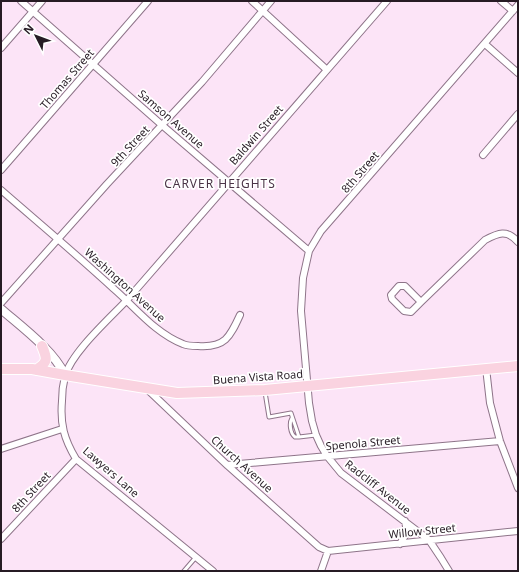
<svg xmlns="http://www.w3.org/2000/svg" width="519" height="572" font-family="'Noto Sans',sans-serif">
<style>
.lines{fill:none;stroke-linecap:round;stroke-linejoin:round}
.service-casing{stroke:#8e7489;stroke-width:5}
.minor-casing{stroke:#8e7489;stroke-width:8}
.tertiary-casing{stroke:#8e7489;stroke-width:10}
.primary-casing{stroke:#fff;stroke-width:12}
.service{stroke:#fff;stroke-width:3}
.minor{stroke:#fff;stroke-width:6}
.tertiary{stroke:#fff;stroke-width:8}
.primary{stroke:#fad3e0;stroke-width:10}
.labels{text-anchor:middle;stroke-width:3.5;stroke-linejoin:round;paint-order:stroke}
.street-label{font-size:11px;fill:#261b24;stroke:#fff}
.neighbourhood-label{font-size:12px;letter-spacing:1px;fill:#4b3447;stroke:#fff}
</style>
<rect width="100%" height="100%" fill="#fce4f7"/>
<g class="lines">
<defs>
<path id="service" d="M265,392l4,25 22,-4 8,24 17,-2
M292,418c-3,5 -2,15 3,19h4
M184,571l12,-14"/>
<path id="minor" d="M21,1l142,125 146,125
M252,1l75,69
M501,1l12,10
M485,44l33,29
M1,48l41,-47
M483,155l35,-41
M1,170l147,-169
M1,190c38,33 76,65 113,99 22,19 41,44 69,55 4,2 10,2 15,2 27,2 32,-9 42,-31
M421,302l-16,-16h-6l-8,9 1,4 12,12 7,1 10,-10 64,-62c13,-7 22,-11 33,2
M1,303l106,-119 95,-102 69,-81
M486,368l4,35 10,38 18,47
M147,389l80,76 92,82 9,4 190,-20
M1,449l61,-20
M227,465l273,-24
M1,539l75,-80
M400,544l7,-12 -2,-11
M213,571l-137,-112c-12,-20 -16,-35 -14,-58 0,-8 1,-17 3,-25 7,-24 44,-57 62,-76l260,-299
M321,571l7,-20
M449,571l-8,-13 -12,-18 -88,-67 -14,-17 -6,-10 -5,-11 -4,-14 -3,-18 -8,-92 2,-33 6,-27 12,-20 197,-226"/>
<path id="tertiary" d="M1,309c22,19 52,41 64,66"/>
<path id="primary" d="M1,369h31l33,6 112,18 88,-3 253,-24
M36,370c13,-8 11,-12 6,-24"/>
</defs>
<use href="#service" class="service-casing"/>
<use href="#minor" class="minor-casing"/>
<use href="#tertiary" class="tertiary-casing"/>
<use href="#primary" class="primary-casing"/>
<use href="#service" class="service"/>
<use href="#minor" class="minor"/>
<use href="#tertiary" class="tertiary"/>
<use href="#primary" class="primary"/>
</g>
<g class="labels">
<g class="street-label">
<text transform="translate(67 79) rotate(-49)" y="4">Thomas Street</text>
<text transform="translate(171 119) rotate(41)" y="4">Samson Avenue</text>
<text transform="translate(256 135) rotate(-49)" y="4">Baldwin Street</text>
<text transform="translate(130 146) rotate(-47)" y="4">9th Street</text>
<text transform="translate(360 172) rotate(-49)" y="4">8th Street</text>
<text transform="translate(125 285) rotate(42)" y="4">Washington Avenue</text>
<text transform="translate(258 377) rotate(-4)" y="4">Buena Vista Road</text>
<text transform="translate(363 443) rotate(-5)" y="4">Spenola Street</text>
<text transform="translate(242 464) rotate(42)" y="4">Church Avenue</text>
<text transform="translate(111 472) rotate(41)" y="4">Lawyers Lane</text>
<text transform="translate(378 487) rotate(38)" y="4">Radcliff Avenue</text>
<text transform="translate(31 492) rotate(-47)" y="4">8th Street</text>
<text transform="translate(422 531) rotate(-6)" y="4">Willow Street</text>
</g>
<g class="neighbourhood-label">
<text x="220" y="188">CARVER HEIGHTS</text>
</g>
</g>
<rect width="519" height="572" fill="none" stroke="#261b24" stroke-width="4"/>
<g transform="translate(36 36) rotate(312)" stroke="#ffffff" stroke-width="3" paint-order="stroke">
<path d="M0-3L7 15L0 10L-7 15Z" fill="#261b24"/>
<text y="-6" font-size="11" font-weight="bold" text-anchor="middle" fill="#261b24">N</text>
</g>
</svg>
